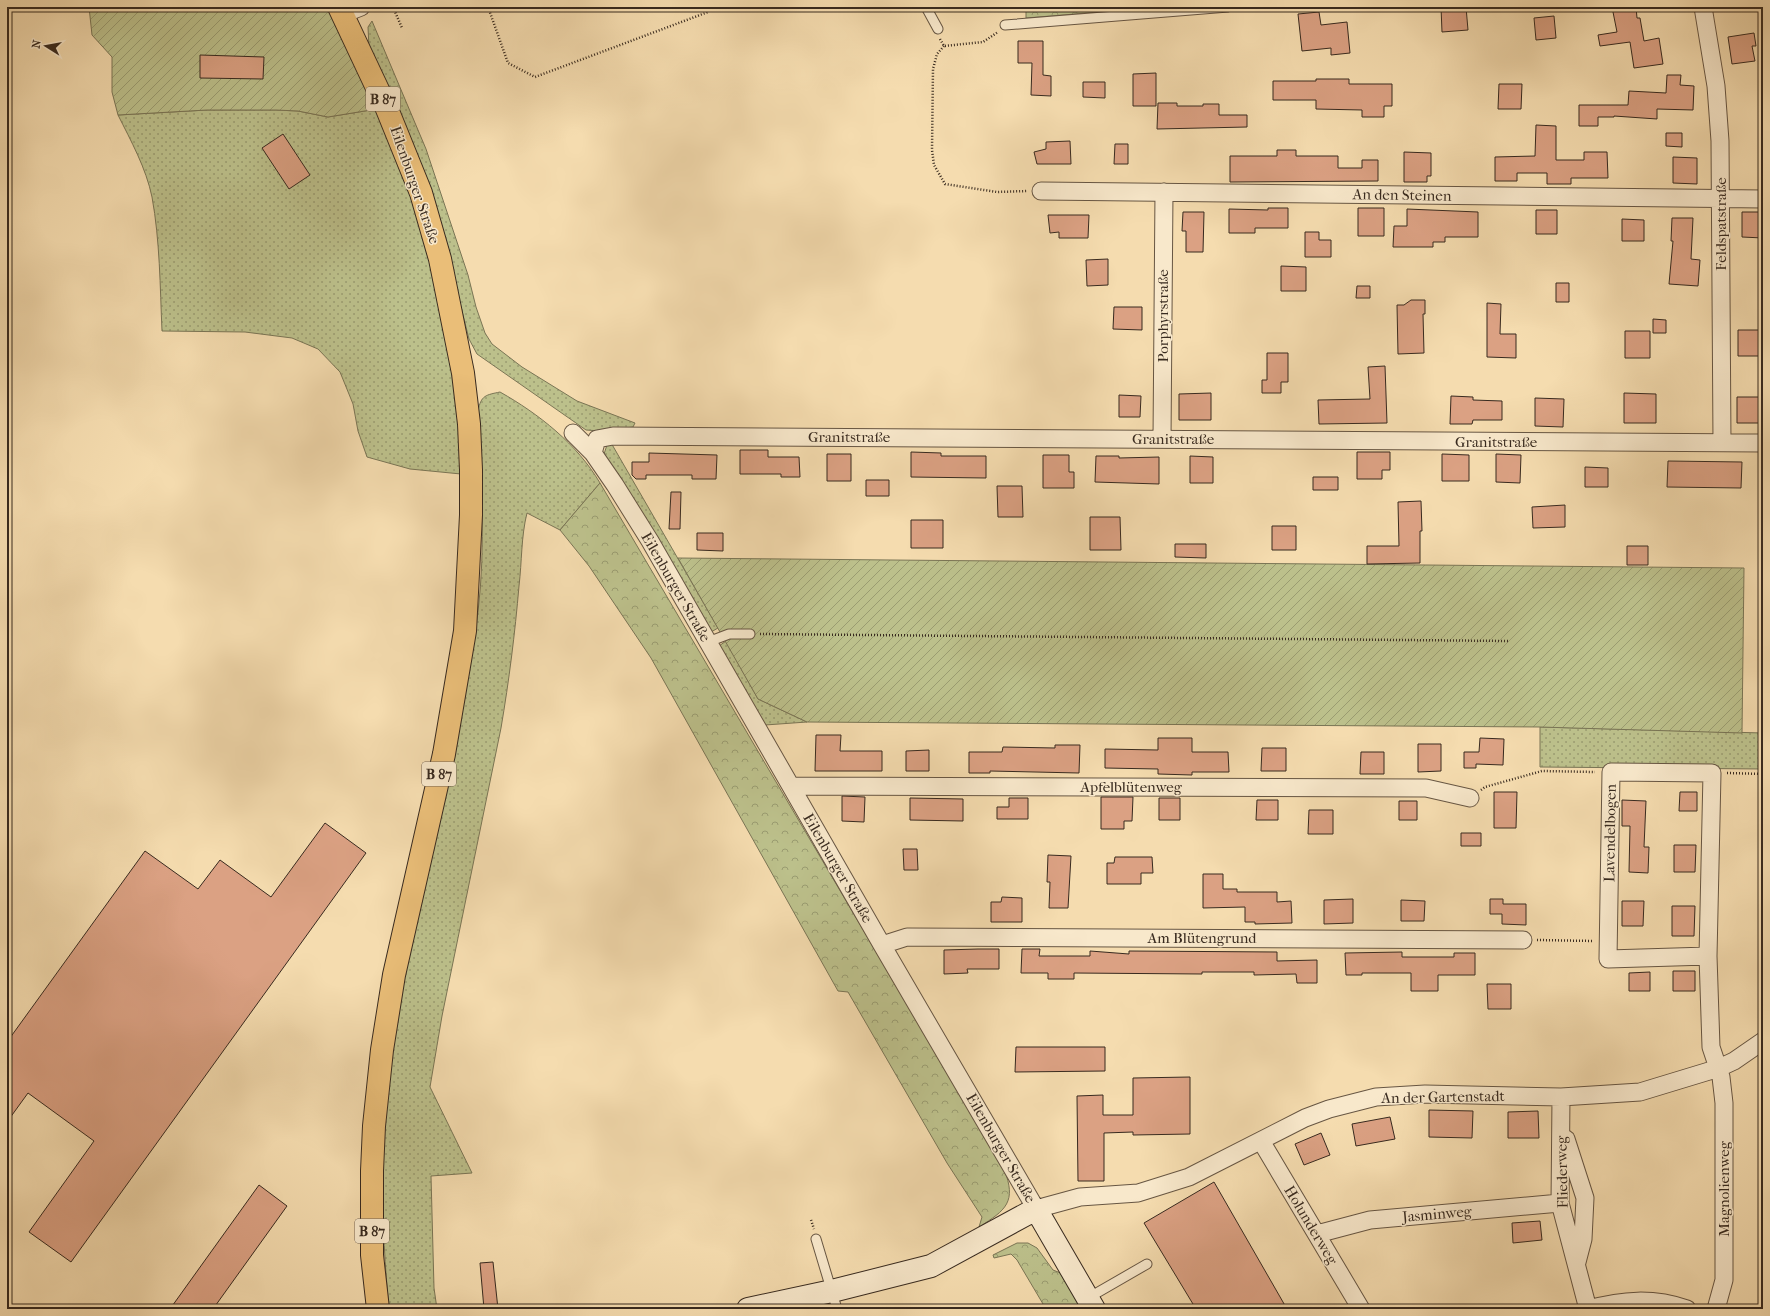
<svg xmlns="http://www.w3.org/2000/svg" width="1770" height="1316" font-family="'IM FELL French Canon',serif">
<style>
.grass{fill:url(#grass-dots);stroke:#7a7555}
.forest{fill:url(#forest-crowns);stroke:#7a7555}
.garden{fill:url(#garden-furrows);stroke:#7a7555}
.building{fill:#dba183;stroke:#382a1f}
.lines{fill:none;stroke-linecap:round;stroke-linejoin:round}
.lane-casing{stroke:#675643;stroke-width:11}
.street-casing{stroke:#675643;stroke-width:19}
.secondary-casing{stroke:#382a1f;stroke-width:24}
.primary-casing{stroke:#382a1f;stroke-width:24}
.path{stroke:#382a1f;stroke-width:2.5;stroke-dasharray:1 2;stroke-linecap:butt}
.lane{stroke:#f8e8cb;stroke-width:9}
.street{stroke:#f8e8cb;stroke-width:17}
.secondary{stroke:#f8e8cb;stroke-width:22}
.primary{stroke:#eabe78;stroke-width:22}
.labels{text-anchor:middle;stroke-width:3;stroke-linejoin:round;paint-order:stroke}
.shield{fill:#f8e8cb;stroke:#726353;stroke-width:1}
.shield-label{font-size:14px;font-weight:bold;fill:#382a1f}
.street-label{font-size:15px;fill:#382a1f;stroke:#f8e8cb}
</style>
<defs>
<pattern id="grass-dots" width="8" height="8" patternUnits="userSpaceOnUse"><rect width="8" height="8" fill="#bcc08b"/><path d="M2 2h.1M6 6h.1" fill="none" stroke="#9a9c71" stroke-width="1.8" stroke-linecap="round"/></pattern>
<pattern id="forest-crowns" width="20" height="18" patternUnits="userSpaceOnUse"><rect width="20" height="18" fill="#bcc08b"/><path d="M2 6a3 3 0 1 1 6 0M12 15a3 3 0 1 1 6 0" fill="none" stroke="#9a9c71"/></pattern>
<pattern id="garden-furrows" width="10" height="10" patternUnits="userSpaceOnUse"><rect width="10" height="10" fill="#bcc08b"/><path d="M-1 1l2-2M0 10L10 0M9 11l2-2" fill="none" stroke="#9a9c71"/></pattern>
</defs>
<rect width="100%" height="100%" fill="#f5dcaf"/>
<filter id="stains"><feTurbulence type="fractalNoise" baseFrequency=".005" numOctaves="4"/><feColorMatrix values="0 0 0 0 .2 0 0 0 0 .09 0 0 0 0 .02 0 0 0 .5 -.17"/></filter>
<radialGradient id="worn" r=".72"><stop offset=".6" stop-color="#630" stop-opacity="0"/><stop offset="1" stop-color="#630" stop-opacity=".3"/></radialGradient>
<path class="grass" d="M372,21l54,128 42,126 8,32 9,26 7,11 30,23 55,34 58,22 -2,4 -33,4 -14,-1 -109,-76 -8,-15 -10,-40 -33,-117 -57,-134 -1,-21z
M377,109l27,64 34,111 23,130v60l-51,-5 -43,-12 -9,-26 -5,-27 -13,-32 -22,-23 -26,-11 -47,-6 -83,-1c-2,-45 -2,-90 -10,-134 -6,-29 -21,-56 -34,-82l89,-5h69l22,1 30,6z
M500,392c39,22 77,52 100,91l-40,47 -33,-17c-6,24 -5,48 -8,73 -4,47 -10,95 -18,142l-59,288 -12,71 42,86 -41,3 3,112 3,21h-48c-8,-84 -10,-171 2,-255 22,-149 68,-293 87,-442 8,-67 3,-134 0,-201 3,-16 8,-16 22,-19z
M610,441l108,187 -7,4 -107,-178 3,-9z
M726,641l32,58 49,23 -42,3 -46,-79z
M1540,727l223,6v36l-223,-2z"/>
<path class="forest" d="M1026,7h134l-134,11z
M600,483l404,686c13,33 2,41 -25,58l3,-10 -35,-54 -99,-171 -10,-1 -187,-333 -62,-92 -29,-36z
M1017,1243h11l9,5 16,22 10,4 20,35h-37l-29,-49 -6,-6 -17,4 -1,-3z"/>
<path class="garden" d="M89,7h238l50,102 -49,8 -30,-6 -22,-1h-69l-89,5 -6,-23v-35l-20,-22z
M678,558l1066,10 -2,165 -202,-6 -733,-5 -49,-23z"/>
<path class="building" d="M1441,7h25l2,23 -26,2z
M1612,7h24l1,11h3l4,23 15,-3 4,26 -29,4 -4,-26 -30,4 -2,-11 19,-3z
M1319,12l2,13 26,-3 3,31 -19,2v-7l-29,3 -4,-37z
M1554,16l2,22 -20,2 -2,-22z
M1754,33l2,13h-4l3,15 -23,3 -4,-27z
M1018,41h25v34l8,1v20l-20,-1 1,-32h-14z
M200,55l64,2 -1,22 -63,-1z
M1156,73v33h-23v-32z
M1667,75h14l-1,10 14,1 -1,24 -36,-1v10l-43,-3v1h-16v9h-19v-21h49l1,-14 37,2z
M1316,79h33v5h43v22h-8v11h-22v-7l-46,-1v-9h-43v-19h43z
M1083,82h22v16l-22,-1z
M1499,84h23l-1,25h-23z
M1158,103h19v3h26v-2h16v11h28v12l-90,2z
M1536,125l20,1v34h28v-8h23l1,26h-37v6h-24v-11h-30v8h-22v-24l40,-1z
M1666,133h16v14l-16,-1z
M283,134l27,41 -21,14 -27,-41z
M1070,141l1,23h-34l-3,-12 12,-3v-7z
M1115,144h13v20h-14z
M1277,150h19v6h42v12h24v-8h16v21l-148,1v-26h47z
M1404,152l27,1v23h-4v6h-23z
M1673,157l24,1v26l-24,-1z
M1268,208h20v20h-33v5h-26v-24l39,1z
M1358,208h26v28h-26z
M1407,209l71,3v25h-33v5h-12v5h-40l1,-21h13z
M1536,210h21v24h-21z
M1183,212h21l-1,40h-17v-21h-4z
M1742,212h21v26l-21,-1z
M1048,215h41l-1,23h-29v-6l-9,1z
M1672,218h21l-2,41 9,1 -2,26 -29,-2 4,-43h-2z
M1622,219l22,1v21h-22z
M1305,232h14v8h12v17h-26z
M1108,259v26l-21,1 -1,-26z
M1281,266l25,1v24h-25z
M1556,283h13v19h-13z
M1357,286h13v12h-14z
M1411,300h14v14h-2l1,39 -26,1 -1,-49h7z
M1487,303l14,1 -1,30h16v24l-29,-1z
M1114,307h28v23l-29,-1z
M1653,319l13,1v13h-13z
M1738,330h25v26h-25z
M1625,331h25v27h-25z
M1267,353h21v29h-7v11h-19v-13h5z
M1385,366l2,57 -68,1 -1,-24 52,-1 -2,-32z
M1211,393v27h-32v-26z
M1624,393l32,1v29h-32z
M1119,395l22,1 -1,21h-21z
M1451,396l22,1v3l29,1v19h-29l-1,4h-22z
M1737,397h26v26h-26z
M1535,398l29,1 -1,28 -28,-1z
M740,450h28v7h31l1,20h-19v-3h-41z
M911,452l30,1v3h45v22l-75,-1z
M1357,452h33v18h-8v9h-25z
M649,453l68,2 -1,24h-24v-4h-46v4h-10l-4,-4v-13h17z
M827,454h24v27h-24z
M1442,454l27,1v26h-27z
M1496,454l25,1 -1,28 -24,-1z
M1043,455h26v17h5v16h-31z
M1096,456h23v2l40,-1v27l-64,-2z
M1190,456l23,1v26h-23z
M1668,461l74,1 -1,26 -74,-1z
M1585,467l23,1v19h-23z
M1313,477h25v13h-25z
M866,480h23v16h-23z
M997,486h25l1,31h-25z
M671,492h10l-1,37h-11z
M1421,501l1,30h-2v32l-53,1v-18h32l-1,-44z
M1565,505v22l-32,1 -1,-21z
M1090,517h30l1,33h-31z
M911,520h32v28h-32z
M1272,526h24v24h-24z
M697,533h26v18l-26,-1z
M1175,544h31v14l-31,-1z
M1627,546h21v19h-21z
M816,735h25l-1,16h42v20h-67z
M1158,738h34v14h36l1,20h-37v3l-34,-1v-5l-53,-1v-19l53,1z
M1480,738l24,1 -1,26 -27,-1v4h-12v-16h15z
M1418,744h23v27l-23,1z
M1055,745h25l-1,28 -89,-2v2h-21v-21h33l1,-5 52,1z
M1262,748h24v23h-25z
M929,750v21h-23v-20z
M1361,752h23v22h-24z
M1494,792h23l-1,36h-22z
M1680,792h17v19h-18z
M842,796l23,1 -1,25 -22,-1z
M1101,797h32l-1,24h-8v8h-23z
M910,798l53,1v22l-53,-1z
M1009,798h19v21h-31v-12h12z
M1159,798h21v22h-21z
M1257,800h21v20h-22z
M1622,800l24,1 -2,46h5l-1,26 -19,-1 1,-46h-8z
M1399,801h18v19h-18z
M1309,810h24v24h-25z
M325,823l41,30 -295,409 -42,-30 65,-91 -66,-48 -21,29v-80l138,-191 53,38 22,-29 51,37z
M1461,833h20v13h-20z
M1674,845h22l-1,27h-21z
M903,849h14l1,21h-14z
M1048,855l23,1 -3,52h-19l1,-26h-3z
M1115,857h37l1,16h-12v11h-34v-21h7z
M1203,874h20v15h14v3h40v10l14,-1 1,22 -37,1v-2h-10v-15l-42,1z
M1002,897l20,1v24h-31v-20h10z
M1353,899v24l-29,1v-24z
M1490,899h13v5h23v21l-24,-1v-10h-12z
M1401,900l24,1 -1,20h-23z
M1622,901h22l-1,25h-21z
M1672,906h23l-1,30h-22z
M978,949h21v20h-32l1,4 -24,1v-24z
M1022,949h18l-1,7h51v-5l39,3v-3l148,1v9l40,-1v23h-20l-1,-9 -42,1v-3h-52v2l-128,-1v6h-26v-6h-27z
M1402,952v5h52v-4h21v22h-37v16h-27v-18h-49v2h-16l-1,-22z
M1673,971h22v20h-22z
M1650,972v19h-21v-18z
M1487,984h24v25h-23z
M1016,1047h89v24l-90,1z
M1190,1077v57l-57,1v-3l-29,1v48h-26l-1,-85 26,-1v20h30v-37z
M1429,1110l44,1 -1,27 -43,-1z
M1538,1111l1,27h-31v-26z
M1390,1117l5,22 -39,7 -4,-22z
M1321,1133l9,22 -26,10 -9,-21z
M1214,1182l73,127h-91l-52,-86z
M259,1185l28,21 -74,103h-43z
M1540,1221l2,19 -29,3 -1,-20z
M493,1262l5,47h-14l-4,-46z"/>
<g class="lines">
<defs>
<path id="lane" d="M926,7l12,22
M1005,25l223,-18
M708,642l21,-8h21
M816,1239l21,70
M1088,1298l59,-34"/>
<path id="street" d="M1703,7l13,79 4,55 2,301
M343,14l18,-7
M1041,191l722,8
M573,433l20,20 22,32 35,56 232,404 154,264 44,-12 58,-4 51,-16 116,-59 24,-9 47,-12 49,-3 136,3 79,-5 79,-24 15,-7 29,-20
M1162,439l2,-247
M593,453l4,-14 16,-3 1150,7
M791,786l635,2 44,10
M882,945l25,-8 616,3
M1708,956l-100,3 3,-187 101,1 -4,183 3,91 10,30 3,26v177l-8,29
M1561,1097l-1,106 28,106
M1566,1139l19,59 -2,41 -6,23
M1261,1141l100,168
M1317,1234l53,-14 190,-17
M1588,1309c35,-9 64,-12 99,0"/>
<path id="secondary" d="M748,1309l84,-18 99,-25 105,-57 58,100"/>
<path id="primary" d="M339,7l48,102 34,84 19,66 23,114 6,51 2,46v45l-6,116 -21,123 -50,221 -12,75 -8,76 -2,45v84l6,54"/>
</defs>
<use href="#lane" class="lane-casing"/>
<use href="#street" class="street-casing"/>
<use href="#secondary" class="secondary-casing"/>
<use href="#primary" class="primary-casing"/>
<path class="path" d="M393,7l9,21
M488,7l20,56 27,14 173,-65 5,-5
M940,39l4,7 39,-4 15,-10
M944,46l-7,8 -4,15 -1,81 2,15 11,19 52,8 30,-1
M760,634l749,7
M1727,773l36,1
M1481,790l4,-3 57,-16 53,1
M1537,940l57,1
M811,1220l3,9"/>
<use href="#lane" class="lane"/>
<use href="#street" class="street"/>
<use href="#secondary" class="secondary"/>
<use href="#primary" class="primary"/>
</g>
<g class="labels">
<g class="shield">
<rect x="366" y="87" width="34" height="24" rx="3"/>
<rect x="422" y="762" width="34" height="24" rx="3"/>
<rect x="355" y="1219" width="34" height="24" rx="3"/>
</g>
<g class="shield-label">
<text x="383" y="104">B 87</text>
<text x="439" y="779">B 87</text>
<text x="372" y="1236">B 87</text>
</g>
<g class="street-label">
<text transform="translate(415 185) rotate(71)" y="5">Eilenburger Straße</text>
<text transform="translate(1402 195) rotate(1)" y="5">An den Steinen</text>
<text transform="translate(1721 224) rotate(-90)" y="5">Feldspatstraße</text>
<text transform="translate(1163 316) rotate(-90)" y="5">Porphyrstraße</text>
<text x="849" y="442">Granitstraße</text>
<text x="1173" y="444">Granitstraße</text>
<text x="1496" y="447">Granitstraße</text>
<text transform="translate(676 587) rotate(60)" y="5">Eilenburger Straße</text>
<text x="1131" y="792">Apfelblütenweg</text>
<text transform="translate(1610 833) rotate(-89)" y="5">Lavendelbogen</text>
<text transform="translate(838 868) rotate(60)" y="5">Eilenburger Straße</text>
<text x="1202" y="943">Am Blütengrund</text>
<text transform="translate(1443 1097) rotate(-1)" y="5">An der Gartenstadt</text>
<text transform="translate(1001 1148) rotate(60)" y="5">Eilenburger Straße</text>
<text transform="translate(1562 1172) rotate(-91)" y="5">Fliederweg</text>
<text transform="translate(1724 1189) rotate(-90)" y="5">Magnolienweg</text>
<text transform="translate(1437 1214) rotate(-5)" y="5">Jasminweg</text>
<text transform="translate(1311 1225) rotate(59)" y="5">Holunderweg</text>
</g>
</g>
<rect width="1770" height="1316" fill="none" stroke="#f5dcaf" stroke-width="24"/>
<rect x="8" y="8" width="1754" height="1300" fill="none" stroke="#382a1f" stroke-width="2"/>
<rect x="12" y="12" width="1746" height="1292" fill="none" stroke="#382a1f"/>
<g transform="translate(46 46) rotate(281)" stroke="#f8e8cb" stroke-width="3" paint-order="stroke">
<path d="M0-3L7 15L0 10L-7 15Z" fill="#382a1f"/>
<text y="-6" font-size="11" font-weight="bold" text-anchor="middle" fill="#382a1f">N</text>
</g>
<rect width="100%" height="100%" filter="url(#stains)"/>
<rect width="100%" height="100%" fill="url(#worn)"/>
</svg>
